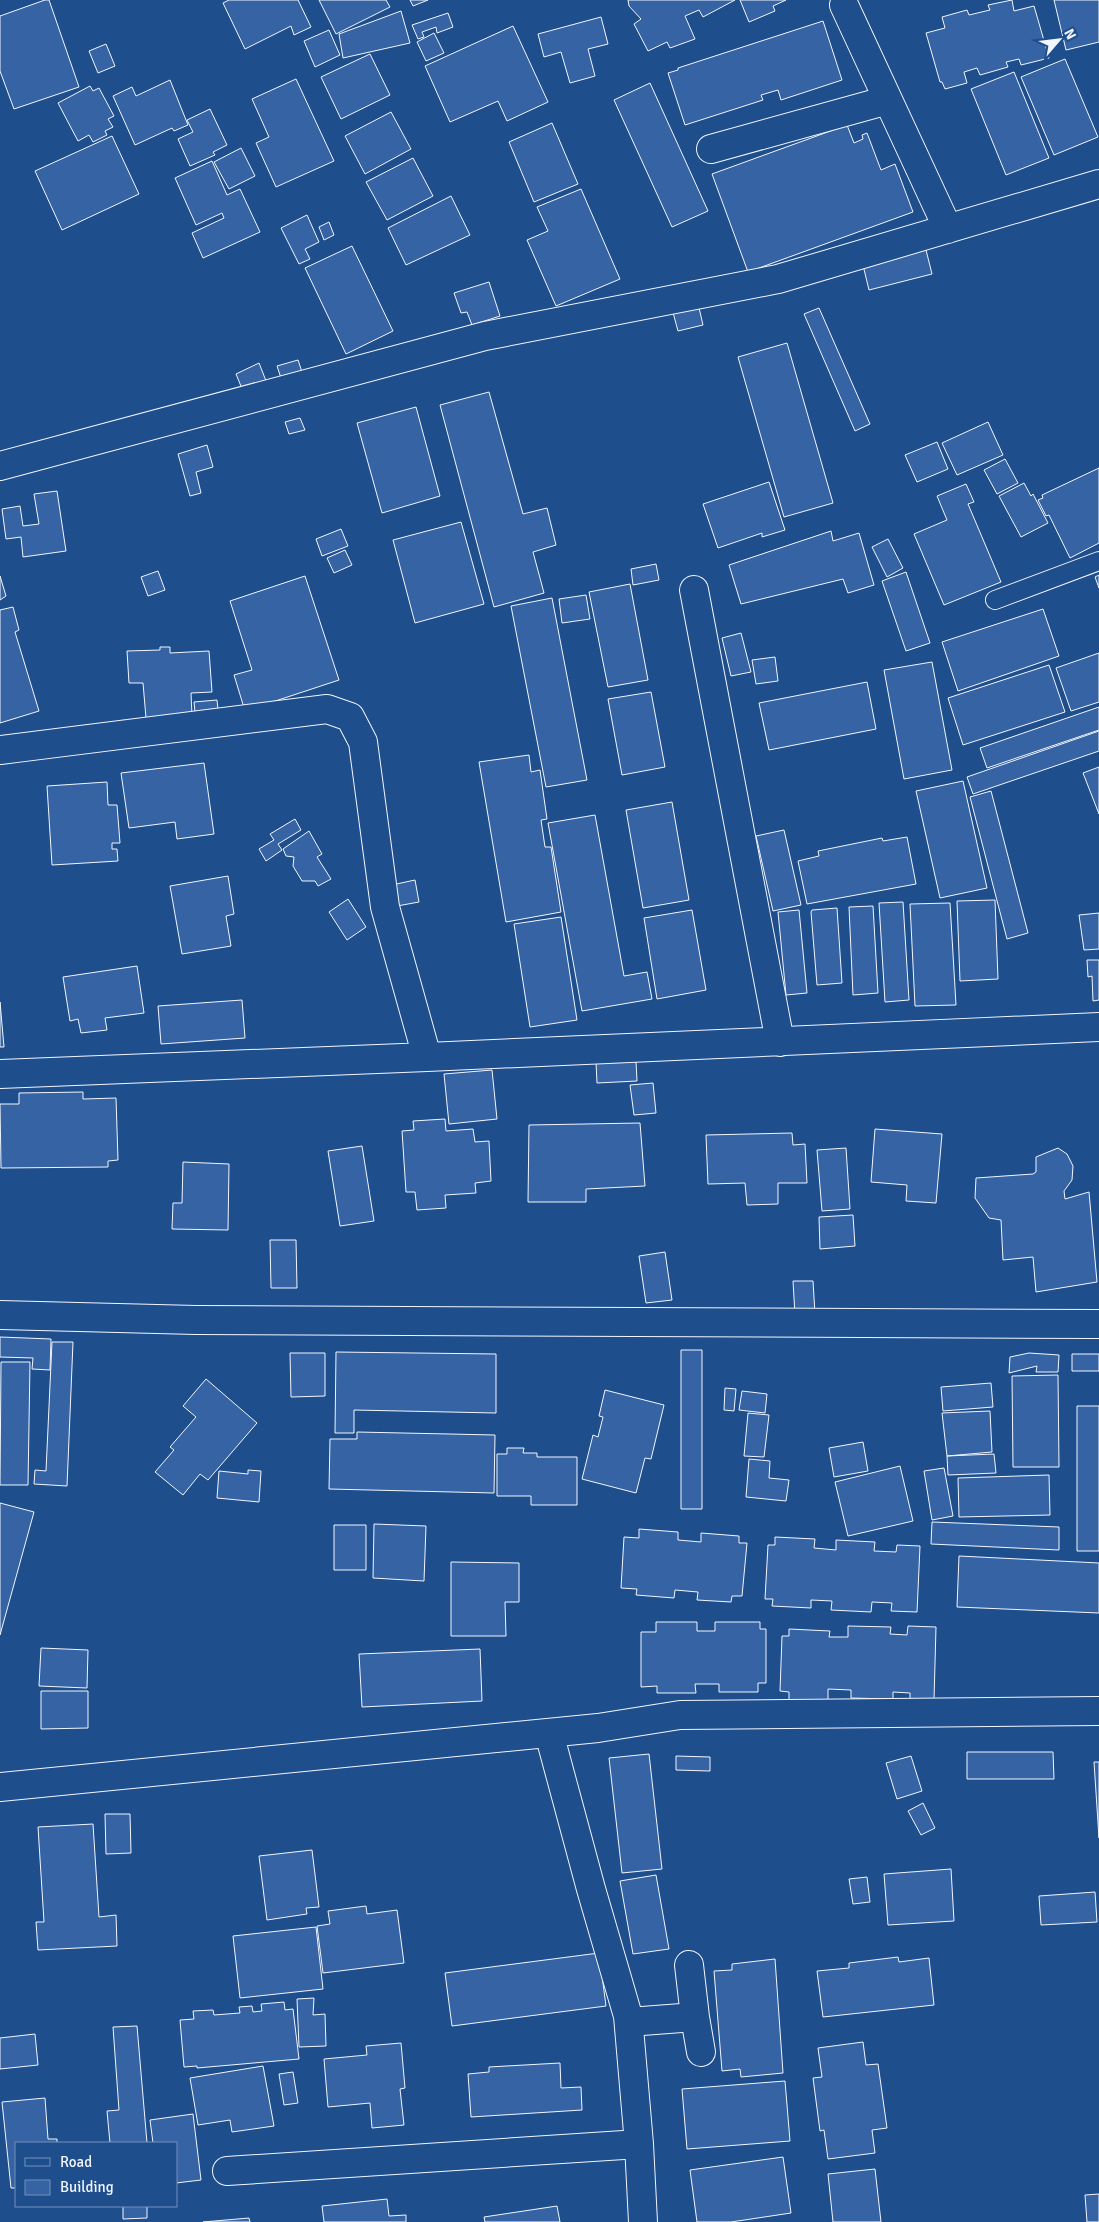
<svg xmlns="http://www.w3.org/2000/svg" width="1099" height="2222" font-family="Signika,sans-serif">
<style>
.building{fill:#3563a3;stroke:#f2f6ff}
.lines{fill:none;stroke-linecap:round;stroke-linejoin:round}
.service-casing{stroke:#f2f6ff;stroke-width:20}
.minor-casing{stroke:#f2f6ff;stroke-width:30}
.service{stroke:#1f4e8c;stroke-width:18}
.minor{stroke:#1f4e8c;stroke-width:28}
</style>
<rect width="100%" height="100%" fill="#1f4e8c"/>
<path class="building" d="M45,0h4l30,87 -65,22 -14,-38v-55z
M229,0h69l13,27 -17,8 -3,-9 -46,23 -22,-46z
M319,0h67l4,7 -54,27z
M410,0h18l-15,6z
M628,0h107l-32,17 -4,-7 -14,6 10,23 -25,9 -3,-6 -19,9 -14,-27 7,-5 -12,-13z
M740,0h46l-13,6 2,5 -26,11z
M1012,0l2,11 20,-5 15,52 -28,7 -2,-6 -13,3 2,5 -28,8 -3,-7 -13,4 3,11 -22,6 -3,-7h-2l-14,-49 19,-5 -3,-11 25,-7 2,5 21,-5 -2,-5z
M1054,0h45v42l-33,8z
M401,11l9,32 -67,15 -4,-24z
M448,13l5,14 -16,6 -1,-6 -14,5 2,5 -6,2 -6,-14z
M601,17l7,27 -20,5 7,27 -25,7 -9,-31 -17,5 -6,-23z
M823,21l19,59 -61,20 -3,-10 -17,5 2,5 -78,25 -17,-52 10,-3v-2z
M513,26l35,76 -41,19 -9,-20 -48,21 -25,-56z
M329,30l11,25 -25,12 -11,-26z
M434,33l10,20 -18,8 -9,-19z
M106,44l9,22 -17,7 -9,-22z
M370,54l20,41 -49,24 -20,-42z
M1065,59l33,78 -44,18 -33,-78z
M1014,72l35,86 -43,17 -35,-86z
M296,79l38,82 -58,26 -20,-44 13,-6 -17,-38z
M170,80l18,45 -14,6 -2,-3 -37,17 -22,-49 19,-9 4,9z
M650,83l58,128 -36,16 -58,-127z
M90,86l3,5 6,-3 15,28 -6,3 5,8 -8,4 2,4 -14,7 -4,-7 -11,6 -20,-38z
M210,109l17,36 -14,7 2,3 -25,11 -12,-27 15,-7 -6,-12z
M391,112l20,37 -46,25 -20,-38z
M552,123l26,61 -44,18 -25,-60z
M847,125l7,18 9,-4 -1,-4 5,-2 14,37 14,-6 18,48 -165,60 -36,-98z
M112,136l27,58 -77,36 -27,-59z
M241,148l14,28 -26,13 -15,-27z
M413,158l20,38 -46,24 -21,-38z
M212,161l15,34 13,-6 20,43 -57,26 -11,-25 32,-15 -2,-5 -26,12 -21,-47z
M581,189l39,90 -64,27 -29,-66 21,-9 -11,-24z
M451,196l19,39 -64,30 -18,-37z
M307,215l12,27 -14,7 5,10 -11,5 -18,-36z
M329,222l5,13 -10,5 -5,-13z
M352,246l41,85 -47,23 -41,-86z
M925,246l7,28 -63,16 -7,-29z
M489,282l11,34 -28,9 -5,-13 -6,1 -7,-20z
M697,299l6,26 -25,6 -7,-26z
M819,308l51,116 -15,7 -51,-117z
M787,343l46,160 -49,14 -46,-160z
M298,360l6,18 -21,6 -6,-18z
M259,363l9,23 -23,10 -9,-22z
M489,392l34,122 24,-6 9,37 -23,7 11,41 -50,14 -54,-202z
M416,407l24,89 -58,17 -25,-90z
M300,418l5,12 -16,4 -4,-12z
M988,422l15,33 -46,20 -15,-32z
M937,442l11,27 -31,13 -12,-27z
M207,445l6,22 -17,5 5,21 -11,3 -12,-42z
M1005,459l13,24 -21,11 -13,-24z
M1099,468v75l-29,15 -21,-43 -3,1 -8,-16 5,-2 -1,-3z
M769,482l16,48 -23,7v-4l-44,15 -15,-44z
M1024,483l7,13 2,-2 15,29 -27,14 -22,-41z
M966,484l8,18 -6,2 33,78 -57,23 -30,-71 33,-14 -10,-24z
M57,491l9,60 -43,6 -2,-20 -15,2 -4,-30 18,-3 3,20 16,-2 -5,-30z
M461,522l23,82 -69,19 -22,-83z
M341,529l7,17 -26,10 -6,-17z
M831,531l2,10 26,-8 15,52 -26,8 -5,-14 -102,25 -12,-39z
M888,539l15,29 -16,9 -15,-30z
M345,550l7,15 -18,8 -7,-15z
M656,564l3,16 -26,5 -2,-16z
M158,571l7,19 -17,6 -7,-19z
M906,572l24,71 -24,8 -24,-70z
M1099,575v13l-4,-11z
M0,576l6,20 -6,4z
M305,576l34,104 -94,31 -11,-36 18,-5 -22,-69z
M630,584l18,96 -40,7 -19,-95z
M586,595l4,24 -28,4 -3,-24z
M552,598l35,182 -41,7 -35,-181z
M13,607l6,23 -4,2 24,79 -39,12v-113z
M1043,609l16,47 -101,35 -16,-49z
M741,633l10,39 -20,4 -9,-38z
M160,647h10v6l39,-2 3,41 -21,1 1,23 -46,2 -3,-35h-14l-2,-32 33,-1z
M1099,653v49l-28,9 -15,-43z
M775,657l3,24 -22,3 -4,-24z
M932,662l20,108 -48,9 -20,-109z
M1049,665l16,47 -102,33 -15,-47z
M867,682l9,47 -107,21 -10,-47z
M651,692l14,75 -43,8 -14,-76z
M217,700l2,19 -23,3 -2,-20z
M1099,707v23l-112,38 -7,-20z
M1099,731v20l-126,43 -6,-17z
M529,755l2,17 9,-2 7,49 -6,1 4,27h6l10,65 -55,10 -27,-160z
M204,763l10,71 -37,5 -2,-17 -46,6 -8,-55z
M1099,767v47l-16,-41z
M963,781l24,107 -47,10 -24,-107z
M107,782l1,23h9l3,38h-8v6h5l1,12 -66,4 -5,-79z
M991,791l37,142 -21,6 -37,-142z
M672,802l17,98 -46,8 -17,-98z
M595,815l29,161 23,-4 5,27 -70,12 -34,-188z
M295,819l6,11 -23,14 4,6 -16,11 -7,-12 15,-9 -4,-6z
M784,830l17,75 -28,6 -17,-75z
M309,831l13,23 -5,3 14,22 -13,7 -3,-5h-13l-9,-15 1,-9 -8,-1 -3,-7z
M907,837l9,47 -109,20 -9,-43 21,-5 -1,-5 64,-13 1,3z
M228,876l6,38 -8,2 5,30 -49,8 -12,-68z
M415,880l4,22 -22,4 -5,-21z
M348,899l18,28 -19,13 -18,-28z
M995,900l3,79 -38,2 -3,-80z
M903,902l6,98 -24,2 -6,-99z
M950,903l6,102 -41,1 -5,-102z
M873,906l5,87 -25,2 -4,-88z
M837,908l5,75 -25,2 -6,-73 1,-2z
M692,910l14,80 -49,9 -13,-81z
M799,910l8,83 -21,2 -8,-83z
M1099,913v36l-15,1 -5,-35z
M561,917l16,103 -47,7 -16,-103z
M1087,960h12v40l-6,1 -1,-25 -4,1z
M137,966l7,47 -39,5 2,12 -26,3 -3,-14 -8,2 -7,-44z
M242,1000l3,38 -84,6 -3,-38z
M0,1002l4,45h-4z
M636,1061l1,20 -40,2 -1,-21z
M492,1070l5,49 -48,5 -5,-50z
M653,1083l3,30 -22,2 -4,-30z
M83,1092v7l33,-1 2,62 -10,1v6l-107,1 -1,-64h19v-11z
M445,1119l1,12 27,-2 2,13 14,-1 2,40 -16,2 1,10 -31,2 1,13 -29,2 -2,-18h-9l-4,-61 12,-1 -1,-9z
M640,1123l5,63 -59,3v13h-58l1,-77z
M875,1129l67,5 -6,69 -30,-2 1,-16 -36,-3z
M792,1133l1,12 12,-1 2,39h-29v21l-31,1 -2,-22 -37,1 -2,-49z
M362,1146l12,75 -34,5 -12,-75z
M846,1148l4,61 -28,2 -5,-61z
M1058,1148l9,6 6,12 -1,14 -8,11 1,8 24,-7 8,90 -61,10 -3,-35 -30,3 -2,-40 -12,-2 -14,-20 1,-20 57,-4 3,-2v-15z
M183,1162l46,2 -1,66 -56,-1 1,-26h9z
M853,1215l2,31 -35,3 -1,-32z
M270,1240h26l1,48h-26z
M665,1252l7,48 -26,3 -7,-47z
M793,1281h20l2,33 -20,1z
M0,1337l51,2 -1,31 -18,-1 1,-11 -33,-1z
M52,1342h21l-6,144 -33,-2 1,-14 11,1z
M681,1350h21v159h-21z
M336,1352l160,2v59l-142,-3v23h-19z
M290,1353h35v43l-34,1z
M1029,1353l30,2 -1,17h-22l1,-6 -28,7 1,-16z
M1072,1354h27v17h-27z
M1,1362h29l-2,123h-28z
M1058,1375l1,92h-46l-1,-91z
M206,1379l51,44 -49,57 -8,-6 -17,21 -28,-23 19,-22 -4,-3 26,-30 -13,-11z
M991,1383l2,24 -50,4 -2,-24z
M725,1388l11,1 -2,22 -10,-1z
M605,1390l59,15 -13,54 -6,-1 -9,35 -54,-14 11,-44 5,2 5,-20 -4,-1z
M742,1391l25,3 -2,19 -26,-3z
M1077,1406h22v145h-22z
M990,1411l2,41 -45,4 -5,-43z
M748,1413l21,2 -5,42 -20,-1z
M357,1432l138,3 -1,58 -165,-4 1,-50h27z
M863,1442l5,29 -34,6 -5,-29z
M507,1448h17l-1,5h14v4h40v48h-46v-9h-34v-42h10z
M994,1454l2,19 -48,2 -1,-19z
M749,1459l21,2 -1,17 20,2 -3,21 -40,-4z
M900,1466l13,55 -65,15 -13,-54z
M944,1468l9,48 -21,4 -8,-49z
M248,1470l13,1 -2,31 -42,-4 2,-27 29,3z
M1049,1475l1,40 -91,2 -1,-39z
M0,1503l34,9 -34,123z
M932,1522l127,5v23l-128,-6z
M374,1524l52,2 -2,55 -51,-3z
M334,1525h32v45h-32z
M639,1529l39,3v8l23,2v-9l38,3v7h8l-5,53h-10l-1,6 -34,-2 1,-8 -23,-2 -1,8 -38,-3 1,-6 -16,-1 3,-51 15,1z
M775,1537l40,2 -1,9 22,2v-10l39,2 -1,9 22,1 1,-7 23,1 -3,66 -26,-1 1,-8 -20,-1 -1,10 -40,-2 1,-9 -21,-1v8l-39,-2 1,-7h-8l3,-54h7z
M959,1556l140,7v50l-142,-6z
M451,1562l68,1v39h-14l1,34h-55z
M656,1622h41v9h18v-9h45v7h6v54h-8v9h-39v-8h-24l1,9h-39v-7l-16,1v-55h15z
M848,1626l43,1 -1,7 17,1 1,-9 28,1 -2,73h-24v-7l-17,-1v7l-42,-1v-8l-23,-1v12l-39,-1v-8l-9,-1 2,-55h7v-7l41,2 -1,6h19z
M41,1648l47,2 -1,38 -48,-2z
M480,1649l2,52 -120,6 -3,-53z
M41,1691h47v37l-47,1z
M967,1752h86l1,27h-87z
M649,1754l13,115 -40,4 -13,-115z
M676,1756l34,1v14l-34,-1z
M911,1756l11,35 -25,8 -11,-36z
M1094,1762h5v76z
M923,1803l12,25 -14,7 -13,-24z
M105,1814h25l1,39 -25,1z
M93,1824l6,93 17,-2 1,31 -79,4 -2,-28h8l-6,-95z
M312,1850l7,57 -13,1 1,6 -40,6 -8,-64z
M951,1869l3,52 -66,4 -4,-51z
M656,1875l13,74 -36,5 -13,-73z
M867,1877l3,25 -17,2 -4,-25z
M1095,1892l2,30 -56,3 -2,-29z
M366,1906l1,8 30,-4 7,53 -81,10 -6,-47 13,-2 -2,-13z
M316,1927l7,62 -83,9 -7,-62z
M599,1953l7,53 -154,20 -7,-53z
M898,1957l1,5 30,-4 5,47 -111,12 -6,-46 32,-3v-5z
M775,1959l8,114 -42,4 -1,-8 -18,2 -8,-100 18,-1v-6z
M314,1998l-1,17 12,-1 1,32 -27,1 -2,-48z
M284,2002l1,8 8,-1 6,50 -102,9v-2l-13,1 -4,-47 14,-1 -1,-8 20,-1 1,5 26,-2 -1,-6 13,-1 1,6 9,-1 -1,-7z
M137,2026l10,117h-37l-3,-32 12,-1 -6,-83z
M35,2034l3,31 -38,4v-31z
M863,2042l3,23 12,-1 9,64 -15,2 3,23 -47,6 -4,-29 -4,1 -7,-53 9,-1 -4,-29z
M401,2043l4,45 -5,1 4,36 -32,3 -2,-25 -42,4 -4,-48 43,-4 -1,-9z
M560,2063l1,25 20,-1 1,23 -111,7 -3,-43 21,-2v-5z
M263,2066l11,60 -42,6 -2,-12 -32,5 -8,-47z
M293,2072l5,31 -14,2 -5,-31z
M785,2081l5,60 -103,8 -5,-60z
M45,2098l3,41h9v4h-41v45h-5l-9,-86z
M193,2114l8,66 -25,3v-40h-23l-3,-23z
M783,2157l8,56 -60,9h-34l-7,-52z
M875,2169l6,53h-48l-5,-48z
M1099,2194v28h-12l-2,-27z
M387,2199l2,17 17,-1v7h-82l-2,-16z
M123,2206h24v12l-24,1z
M557,2206l3,16h-75l-1,-5z
M249,2218l1,4h-47z"/>
<g class="lines">
<defs>
<path id="service" d="M995,600l104,-39"/>
<path id="minor" d="M844,5l104,224
M711,149l177,-49
M0,466l485,-130 293,-57 321,-95
M694,590l86,452
M0,750l327,-41 23,8 13,25 22,165 42,150
M0,1074l427,-17 672,-30
M0,1315l196,5 903,4
M549,1733l42,156 37,127 11,128 4,78
M0,1787l598,-59 82,-13 419,-4
M695,2017l6,35
M629,2022l66,-5 -6,-52
M227,2171l412,-27"/>
</defs>
<use href="#service" class="service-casing"/>
<use href="#minor" class="minor-casing"/>
<use href="#service" class="service"/>
<use href="#minor" class="minor"/>
</g>
<rect x="15" y="2142" width="162" height="65" fill="#1f4e8c" stroke="#7391ba"/>
<rect x="25" y="2158" width="25" height="8" fill="#1f4e8c" stroke="#7391ba"/>
<text x="60" y="2167" font-size="15" fill="#f2f6ff">Road</text>
<rect x="25" y="2180" width="25" height="15" fill="#3563a3" stroke="#7391ba"/>
<text x="60" y="2192" font-size="15" fill="#f2f6ff">Building</text>
<g transform="translate(1059 40) rotate(62)" stroke="#1f4e8c" stroke-width="4" paint-order="stroke">
<path d="M0-4L9 19L0 12L-9 19Z" fill="#f2f6ff"/>
<text y="-8" font-size="14" font-weight="bold" text-anchor="middle" fill="#f2f6ff">N</text>
</g>
</svg>
